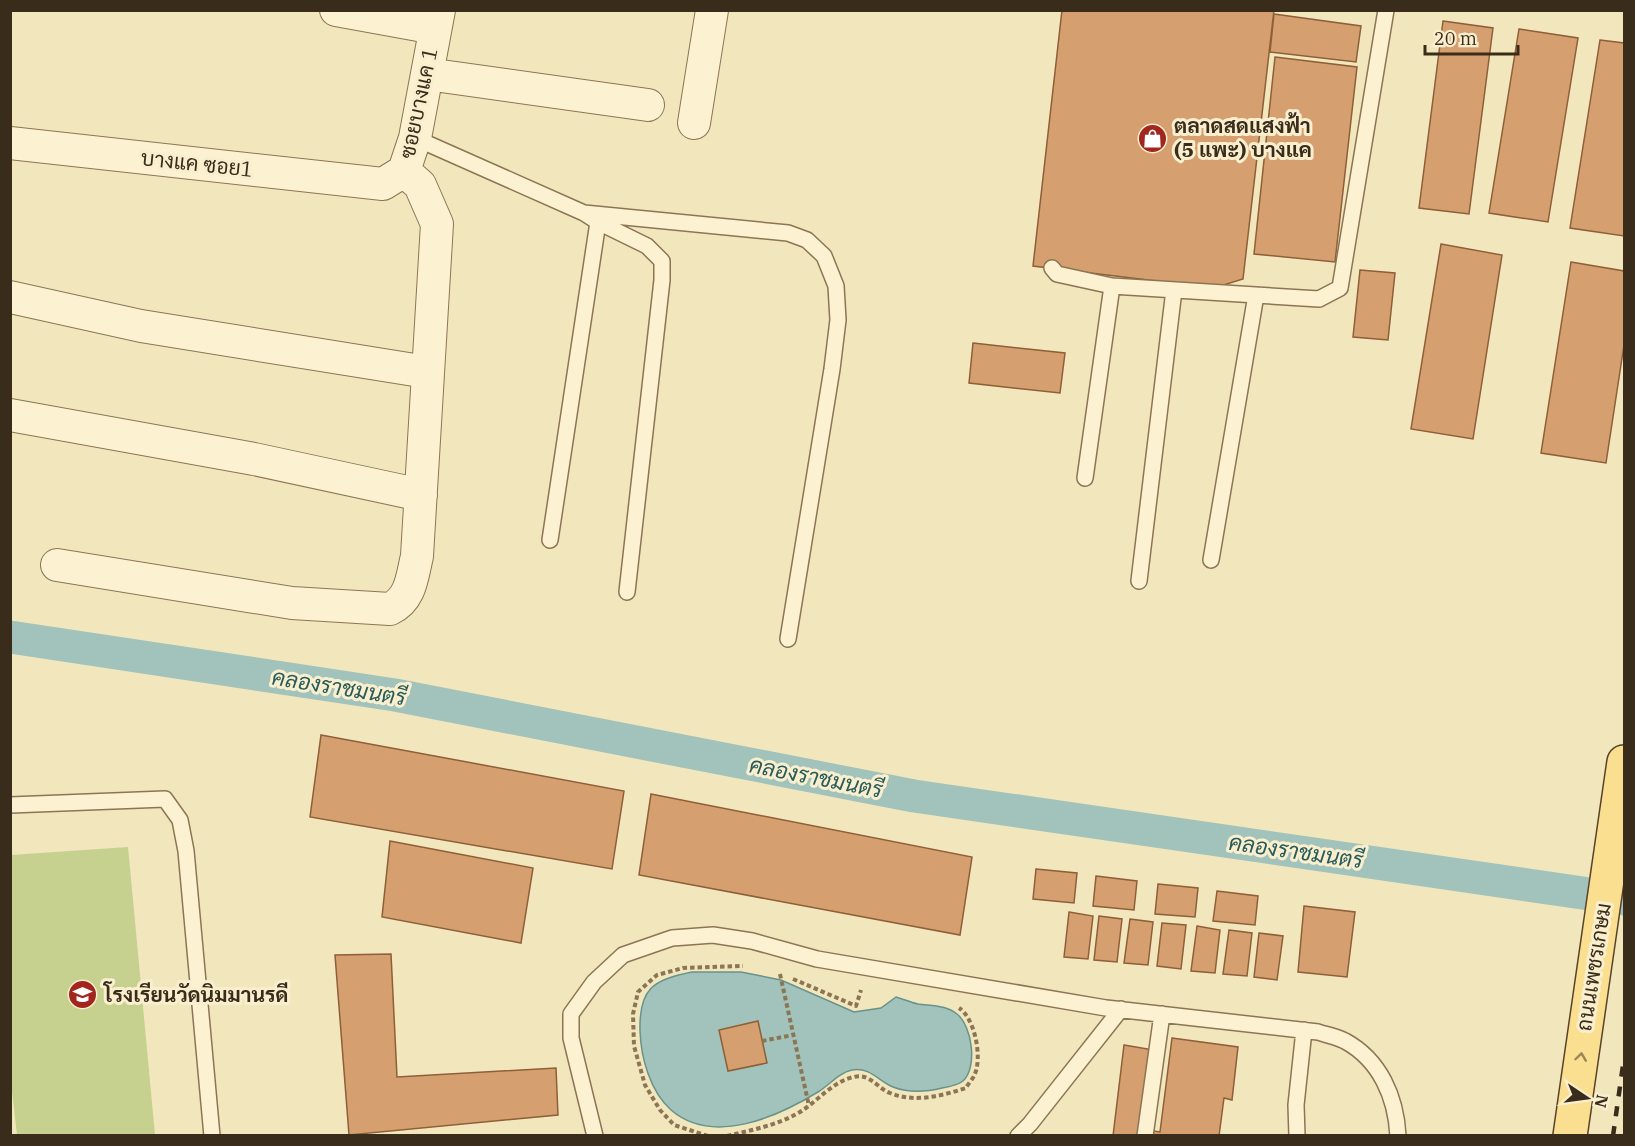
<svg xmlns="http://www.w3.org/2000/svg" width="1635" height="1146" font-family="'IBM Plex Serif',Sarabun,serif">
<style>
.green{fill:#c6d190}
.water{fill:#a1c3bb;stroke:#68928a;stroke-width:1.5}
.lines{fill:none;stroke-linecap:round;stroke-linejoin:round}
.canal{stroke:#a1c3bb;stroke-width:33}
.building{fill:#d59f6f;stroke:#8e5f38;stroke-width:1.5}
.lane-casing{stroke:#8c7554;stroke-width:18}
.street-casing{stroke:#8c7554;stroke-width:34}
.primary-casing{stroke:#594229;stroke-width:36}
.path{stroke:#8c7554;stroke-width:4;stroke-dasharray:4.5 3;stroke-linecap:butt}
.lane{stroke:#fcf2d1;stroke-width:15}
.street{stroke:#fcf2d1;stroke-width:32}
.primary{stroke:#fadf90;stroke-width:33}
.rail{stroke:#3a2c1b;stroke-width:4.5;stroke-dasharray:10 10;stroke-linecap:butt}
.oneway{stroke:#9a8656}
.labels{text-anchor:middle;stroke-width:6;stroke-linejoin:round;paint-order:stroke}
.street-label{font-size:21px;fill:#3a2c1b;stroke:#f9efce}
.poi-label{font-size:21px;font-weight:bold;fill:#3a2c1b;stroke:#f9efce;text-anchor:start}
.water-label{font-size:22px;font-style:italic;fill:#285b5b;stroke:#f9efce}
</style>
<rect width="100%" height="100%" fill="#f2e6bd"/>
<path class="green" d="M128,847l27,288h-138l-7,-61 1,-219z"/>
<path class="water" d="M692,972h49l40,8 73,32 27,-4 15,-11c7,2 14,5 22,7 13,2 28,1 39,10 15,12 21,53 6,67 -5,4 -15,6 -21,7 -16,4 -33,5 -49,-1 -15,-6 -22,-20 -41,-17 -14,3 -22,15 -34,22 -41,25 -105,54 -147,18 -21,-19 -30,-52 -31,-79 -1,-42 12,-51 52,-59z"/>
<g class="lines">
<path class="canal" d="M10,637l385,58 519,101 710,103"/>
</g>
<path class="building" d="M1062,10h212l-31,269 -29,9 -181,-22z
M1274,14l87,12 -5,36 -86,-10z
M1443,21l50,7 -24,186 -50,-6z
M1519,29l59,9 -30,184 -59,-9z
M1600,40l24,3v193l-54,-8z
M1275,57l82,10 -22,195 -81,-8z
M1441,244l61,11 -29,184 -62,-10z
M1571,262l53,9v74l-18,118 -65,-10z
M1360,270l35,3 -7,67 -35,-3z
M973,343l92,10 -5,40 -91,-10z
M321,735l303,56 -12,78 -302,-52z
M651,794l321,63 -12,78 -321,-60z
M390,841l143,27 -12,75 -139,-26z
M1036,869l41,4 -3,30 -41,-4z
M1096,876l41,5 -3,29 -41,-4z
M1158,884l40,4 -3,29 -40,-3z
M1217,891l41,5 -3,29 -42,-4z
M1304,906l51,6 -8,65 -49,-5z
M1069,912l24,4 -5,43 -24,-2z
M1099,916l23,3 -5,43 -23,-2z
M1130,919l23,3 -5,43 -24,-2z
M1162,923l24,2 -5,44 -24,-3z
M1197,926l23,4 -5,43 -24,-2z
M1229,930l23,3 -5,43 -24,-2z
M1259,933l24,3 -6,44 -23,-3z
M391,954l6,123 159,-9 2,47 -209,20 -14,-180z
M758,1021l9,42 -39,8 -9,-41z
M1172,1038l66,9 -6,53 -8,-2 -5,38h-72l1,-6 12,2z
M1124,1045l30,5 -11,86h-30z"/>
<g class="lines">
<defs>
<path id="lane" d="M415,138l169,75 14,9 49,24 15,15v19l-35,312
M584,213l204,20 19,7 17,16 12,30 2,34 -6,49 -44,270
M1052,268l5,6 55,12 207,13 21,-11 46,-278
M1085,478l27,-192
M550,540l48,-318
M1211,560l45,-265
M1139,581l35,-291
M10,805l155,-6 15,21 6,31 26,285
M595,1136l-24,-98v-24l23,-32 29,-27 49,-17 41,-3 39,6 65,18 289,49 212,24c9,3 19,5 27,9 35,19 51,56 53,95
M1018,1136l12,-12 91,-115
M1145,1136l17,-122
M1297,1136l-1,-31 8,-75"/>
<path id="street" d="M336,10l99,18
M427,74l221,31
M694,123l18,-113
M10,143l373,41 21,-13 11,-33 24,-128
M10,297l131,29 286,46
M10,415l244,44 167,36
M57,565l235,38 98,6c21,-10 22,-32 27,-53l20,-332 -17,-39 -16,-14"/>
<path id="primary" d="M1570,1136l54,-374"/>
</defs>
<use href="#lane" class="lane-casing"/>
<use href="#street" class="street-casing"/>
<use href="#primary" class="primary-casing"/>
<path class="path" d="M780,974l29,132
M793,979l63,27 5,-16
M762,1041l31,-6
M708,1136l-34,-11 -14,-15 -15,-25 -11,-39 -1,-32 5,-22 19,-17 26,-7 60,-2
M727,1136c25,-6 51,-11 73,-24 18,-11 33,-31 54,-35 16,-4 23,11 36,16 25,10 51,3 76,-5 2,-4 6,-8 8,-12 9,-17 1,-58 -15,-68"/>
<use href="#lane" class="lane"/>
<use href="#street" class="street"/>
<use href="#primary" class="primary"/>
<path class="rail" d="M1613,1136l11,-78"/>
</g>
<defs><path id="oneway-chevron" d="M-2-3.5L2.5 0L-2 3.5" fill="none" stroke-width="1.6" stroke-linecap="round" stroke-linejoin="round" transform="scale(1.5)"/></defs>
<use class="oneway" href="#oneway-chevron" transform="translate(1581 1057) rotate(-82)"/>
<defs>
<symbol id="shop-disc" viewBox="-11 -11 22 22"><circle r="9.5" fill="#a2251e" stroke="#f9efce"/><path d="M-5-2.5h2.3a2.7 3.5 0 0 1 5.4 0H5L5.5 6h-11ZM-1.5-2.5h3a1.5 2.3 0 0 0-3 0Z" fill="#fff"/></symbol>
<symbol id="school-disc" viewBox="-11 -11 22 22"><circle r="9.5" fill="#a2251e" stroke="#f9efce"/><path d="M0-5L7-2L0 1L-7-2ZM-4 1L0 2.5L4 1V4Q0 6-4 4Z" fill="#fff"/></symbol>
</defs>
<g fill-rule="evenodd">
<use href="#shop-disc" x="1136" y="122" width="33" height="33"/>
<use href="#school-disc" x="66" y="978" width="33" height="33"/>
</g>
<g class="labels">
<g class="street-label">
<text transform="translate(419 103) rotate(-78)" y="7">ซอยบางแค 1</text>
<text transform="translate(197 164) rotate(6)" y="7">บางแค ซอย1</text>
<text transform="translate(1594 967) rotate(-81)" y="7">ถนนเพชรเกษม</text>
</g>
<g class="poi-label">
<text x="1174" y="133">ตลาดสดแสงฟ้า<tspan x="1174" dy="24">(5 แพะ) บางแค</tspan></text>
<text x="104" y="1002">โรงเรียนวัดนิมมานรดี</text>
</g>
<g class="water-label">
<text transform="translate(339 687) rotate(9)" y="8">คลองราชมนตรี</text>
<text transform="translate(816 777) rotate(11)" y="8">คลองราชมนตรี</text>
<text transform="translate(1296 851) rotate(8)" y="8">คลองราชมนตรี</text>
</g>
</g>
<rect width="1635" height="1146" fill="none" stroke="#3a2c1b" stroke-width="24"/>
<g transform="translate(1587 1098) rotate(103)" stroke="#f9efce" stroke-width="4.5" paint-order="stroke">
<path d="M0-4.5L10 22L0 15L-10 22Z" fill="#3a2c1b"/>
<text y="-9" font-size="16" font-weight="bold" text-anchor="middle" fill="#3a2c1b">N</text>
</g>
<path d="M1425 45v9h93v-9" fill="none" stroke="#3a2c1b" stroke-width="3"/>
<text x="1434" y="45" font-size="18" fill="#3a2c1b" stroke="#f9efce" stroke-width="4.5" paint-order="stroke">20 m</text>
</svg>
